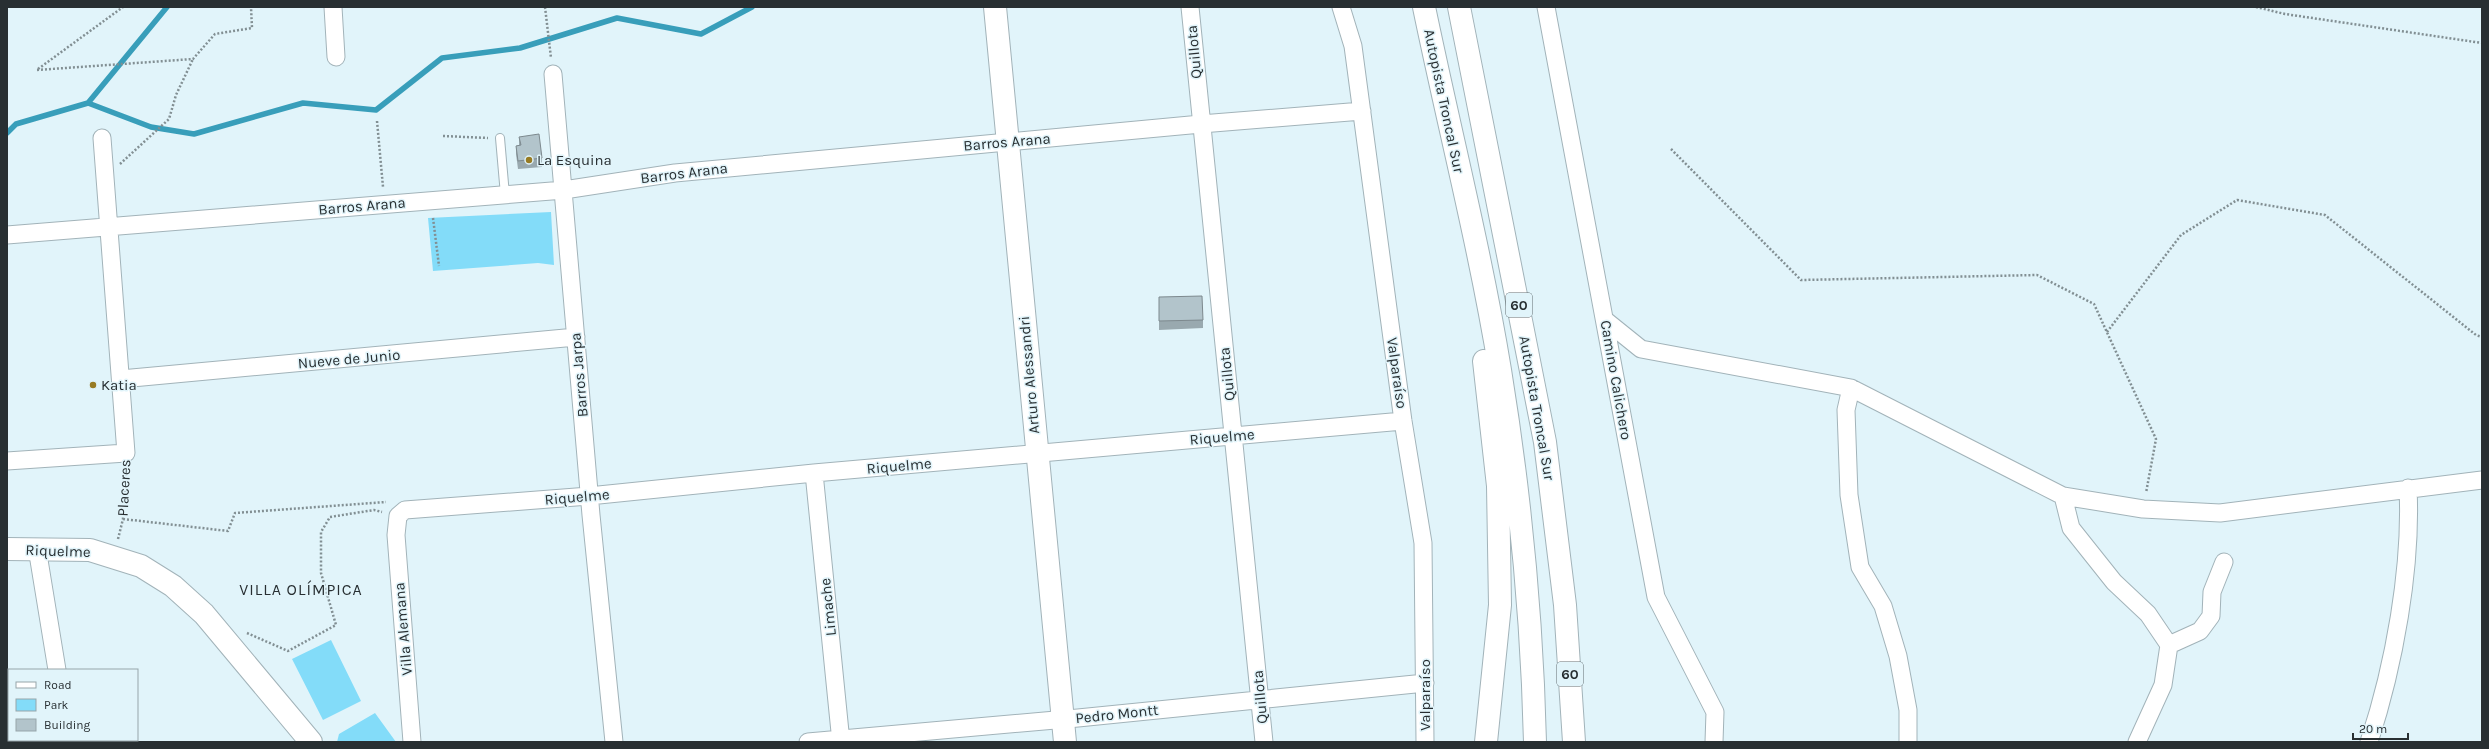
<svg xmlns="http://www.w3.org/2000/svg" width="2489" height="749" font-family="Karla,sans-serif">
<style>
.green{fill:#83dcf9}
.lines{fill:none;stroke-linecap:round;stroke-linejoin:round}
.stream{stroke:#389eba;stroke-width:5.5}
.lane-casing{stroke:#a2b3b9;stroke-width:10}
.street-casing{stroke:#a2b3b9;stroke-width:19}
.secondary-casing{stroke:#a2b3b9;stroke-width:24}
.highway-casing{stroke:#a2b3b9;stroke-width:24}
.path{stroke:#828f93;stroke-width:2.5;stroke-dasharray:2 2;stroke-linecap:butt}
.lane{stroke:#fff;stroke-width:8}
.street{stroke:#fff;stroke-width:17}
.secondary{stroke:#fff;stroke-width:22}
.highway{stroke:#fff;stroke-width:22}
.wall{fill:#99a9af}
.building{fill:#b2c4cb;stroke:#7d898e}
.poi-dot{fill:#987b23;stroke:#e1f4fa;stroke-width:1.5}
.labels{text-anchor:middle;stroke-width:3;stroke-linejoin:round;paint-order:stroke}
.shield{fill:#e1f4fa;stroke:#606a6e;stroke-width:1}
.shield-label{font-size:14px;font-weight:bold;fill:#282f32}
.street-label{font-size:15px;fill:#282f32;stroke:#e1f4fa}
.poi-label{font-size:15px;fill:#282f32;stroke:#e1f4fa;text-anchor:start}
.neighbourhood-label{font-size:16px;letter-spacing:1px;fill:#282f32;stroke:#e1f4fa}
</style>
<rect width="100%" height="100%" fill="#e1f4fa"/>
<path class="green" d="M551,212l3,53 -16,-2 -105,8 -5,-53z
M331,640l30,61 -38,19 -31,-61z
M375,713l21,29h-59l2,-8z"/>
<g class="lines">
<path class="stream" d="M88,103l63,24 43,7 109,-31 73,7 66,-52 78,-10 97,-30 84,16 51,-27
M7,133l9,-9 72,-21 79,-96"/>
<defs>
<path id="lane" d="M500,138l5,57"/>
<path id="street" d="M333,7l3,50
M1190,7l74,735
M1341,7l12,39 50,375 20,122 2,199
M1546,7l110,590 59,115 -1,30
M553,74l38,441 23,227
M7,235l557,-45 111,-17 526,-49 161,-13
M1605,320l36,29 210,39 212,108 80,13 77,4 262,-33
M121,379l455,-42
M1851,388l-5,22 3,85 11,72 23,39 15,50 10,54v32
M7,461l119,-8 -24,-315
M814,473l27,269
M2063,496l8,32 43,54 34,32 21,31
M37,548l20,122
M72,740v2
M412,742l-16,-207 2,-19 7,-6 184,-14 225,-23 589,-52
M808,742l270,-24 347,-35
M2137,742l26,-57 6,-40 31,-14 11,-15 1,-24 12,-30
M2369,742c25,-76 43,-174 39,-254"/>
<path id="secondary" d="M995,7l70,735
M7,549l83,1 51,16 32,20 31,28 107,128"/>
<path id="highway" d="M1424,7c25,121 56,241 76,363 20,123 32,247 35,372
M1459,7l86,435 20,163 9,137
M1484,361l14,125 2,119 -14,137"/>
</defs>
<use href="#lane" class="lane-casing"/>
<use href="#street" class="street-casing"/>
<use href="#secondary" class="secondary-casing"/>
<use href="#highway" class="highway-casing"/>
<path class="path" d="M545,7l6,51
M2256,7l29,7 197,29
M38,69l85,-62
M37,70l156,-11 22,-25 37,-6 -1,-21
M377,121l6,66
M443,136l45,2
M1671,149l130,131 236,-5 57,29 62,135 -10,54
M120,164l49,-45 7,-24 17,-36
M433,218l6,48
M2107,332l74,-97 56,-35 88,15 151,120 6,2
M123,519l105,12 7,-18 151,-11
M118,539l5,-20 3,-50
M247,633l41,18 48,-26 -15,-52v-41l9,-15 44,-7 8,2"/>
<use href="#lane" class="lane"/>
<use href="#street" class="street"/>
<use href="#secondary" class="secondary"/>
<use href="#highway" class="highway"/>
</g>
<path class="wall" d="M519,137l23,21v9l-24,2 -2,-15v-8l3,-1z
M1159,306l44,14v8l-44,2z"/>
<path class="building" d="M539,134l3,24 -24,3 -2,-15 5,-1 -2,-8z
M1202,296l1,24 -44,1v-24z"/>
<g class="poi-dot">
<circle cx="529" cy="160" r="4"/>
<circle cx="93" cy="385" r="4"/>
</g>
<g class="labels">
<g class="shield">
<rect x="1506" y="293" width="26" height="24" rx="3"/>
<rect x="1557" y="662" width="26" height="24" rx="3"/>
</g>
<g class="shield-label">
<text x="1519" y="310">60</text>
<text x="1570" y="679">60</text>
</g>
<g class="street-label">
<text transform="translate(1194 52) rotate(-95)" y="5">Quillota</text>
<text transform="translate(1444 101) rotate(78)" y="5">Autopista Troncal Sur</text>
<text transform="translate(1007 142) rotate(-5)" y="5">Barros Arana</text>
<text transform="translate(684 173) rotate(-7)" y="5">Barros Arana</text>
<text transform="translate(362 206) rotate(-5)" y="5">Barros Arana</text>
<text transform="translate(349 359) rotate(-5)" y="5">Nueve de Junio</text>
<text transform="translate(1397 373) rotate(82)" y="5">Valparaíso</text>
<text transform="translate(1227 374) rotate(-96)" y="5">Quillota</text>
<text transform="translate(579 375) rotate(-95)" y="5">Barros Jarpa</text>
<text transform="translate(1029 375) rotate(-95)" y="5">Arturo Alessandri</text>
<text transform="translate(1616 380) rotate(80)" y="5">Camino Calichero</text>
<text transform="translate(1537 408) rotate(80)" y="5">Autopista Troncal Sur</text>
<text transform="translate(1222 437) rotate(-5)" y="5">Riquelme</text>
<text transform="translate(899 466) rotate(-5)" y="5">Riquelme</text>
<text transform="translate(124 488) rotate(-87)" y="5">Placeres</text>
<text transform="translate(577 497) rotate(-5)" y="5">Riquelme</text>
<text transform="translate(58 551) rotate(2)" y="5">Riquelme</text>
<text transform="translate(828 607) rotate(-96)" y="5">Limache</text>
<text transform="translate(403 629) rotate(-95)" y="5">Villa Alemana</text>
<text transform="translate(1425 695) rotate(-90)" y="5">Valparaíso</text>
<text transform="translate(1260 697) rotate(-95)" y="5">Quillota</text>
<text transform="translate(1117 714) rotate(-6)" y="5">Pedro Montt</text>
</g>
<g class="poi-label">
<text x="537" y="165">La Esquina</text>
<text x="101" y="390">Katia</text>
</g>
<g class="neighbourhood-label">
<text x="301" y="595">VILLA OLÍMPICA</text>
</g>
</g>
<rect width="2489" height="749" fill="none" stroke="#282f32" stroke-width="16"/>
<rect x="8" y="669" width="130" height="72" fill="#e1f4fa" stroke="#97a5aa"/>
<rect x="16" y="682" width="20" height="6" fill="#ffffff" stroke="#97a5aa"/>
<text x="44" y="689" font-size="12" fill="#282f32">Road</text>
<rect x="16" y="699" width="20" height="12" fill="#83dcf9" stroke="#97a5aa"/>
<text x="44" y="709" font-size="12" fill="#282f32">Park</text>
<rect x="16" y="719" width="20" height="12" fill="#b2c4cb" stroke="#97a5aa"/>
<text x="44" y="729" font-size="12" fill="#282f32">Building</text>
<path d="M2353 733v6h55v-6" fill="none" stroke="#282f32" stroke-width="2"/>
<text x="2359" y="733" font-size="12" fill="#282f32" stroke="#e1f4fa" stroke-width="3" paint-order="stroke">20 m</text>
</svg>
